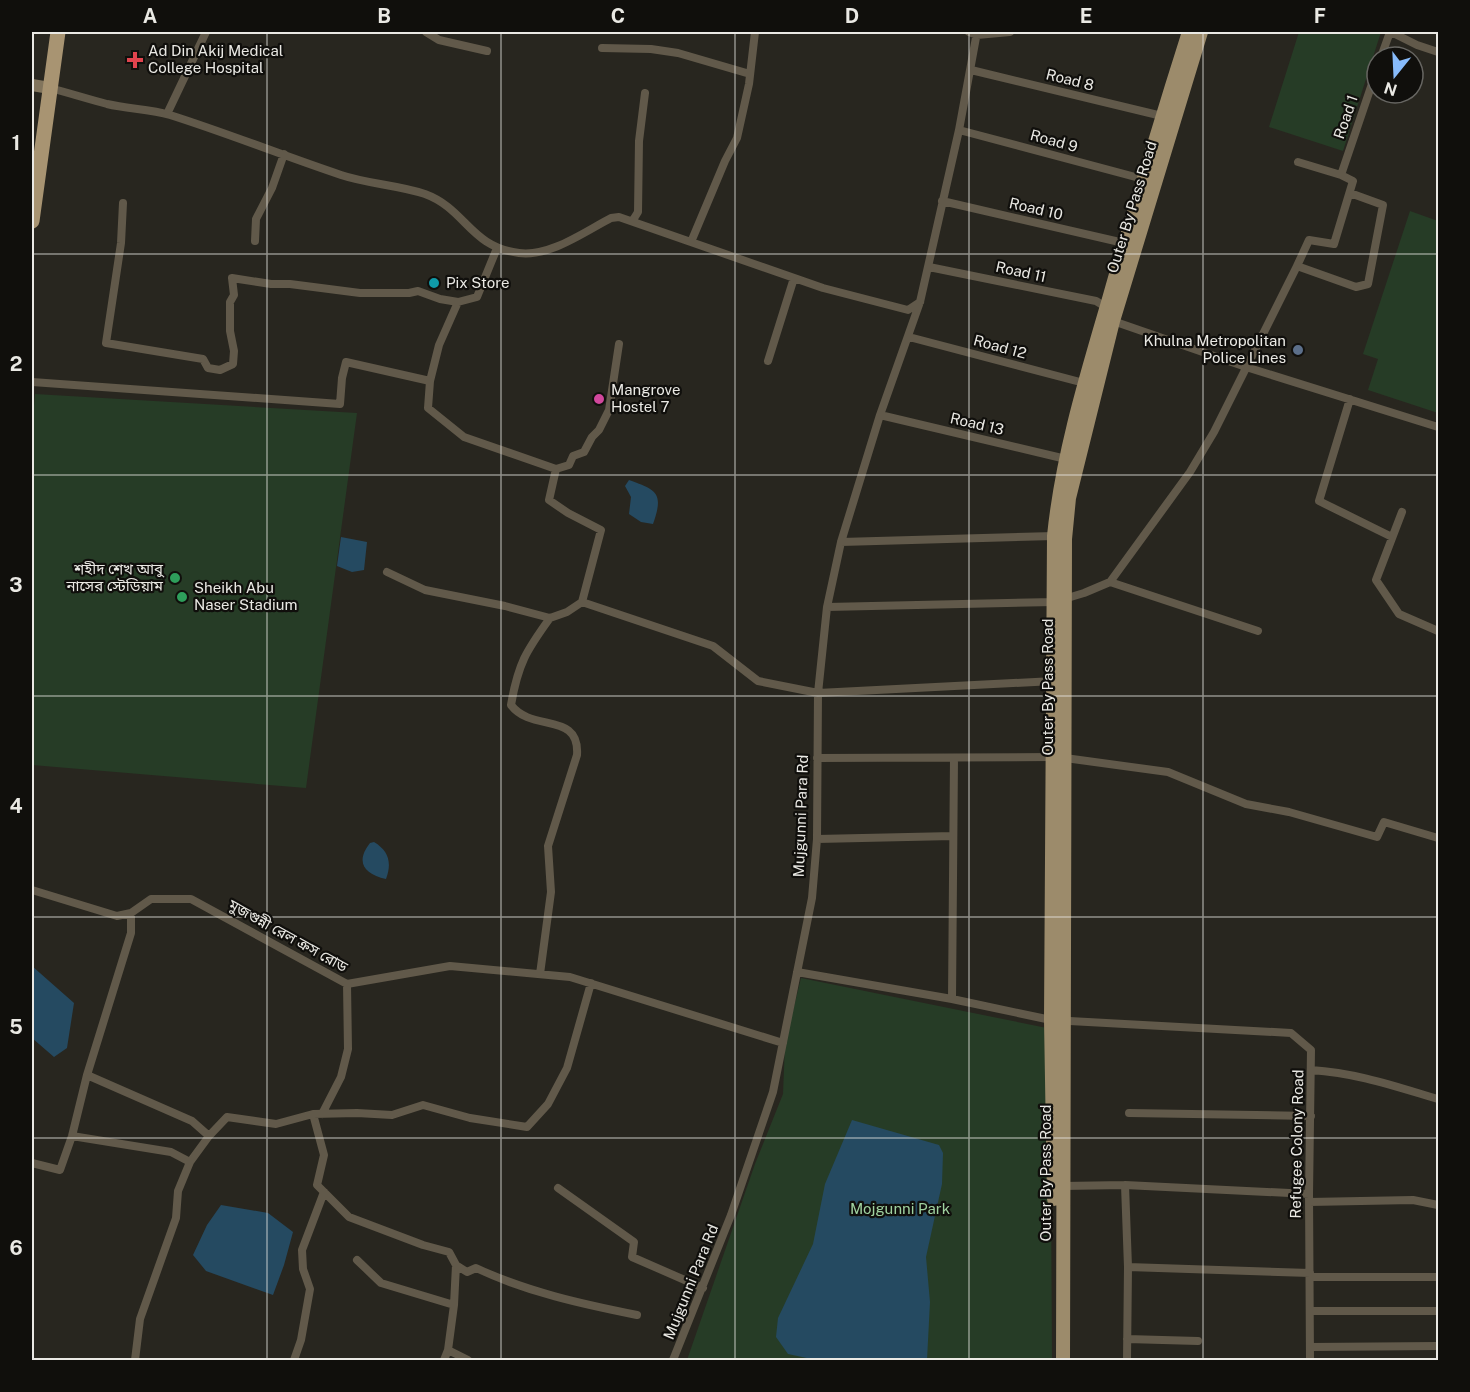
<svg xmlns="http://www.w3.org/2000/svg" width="1470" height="1392" font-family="'Public Sans','Noto Sans Bengali',sans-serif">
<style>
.green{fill:#263c26}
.water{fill:#254a61}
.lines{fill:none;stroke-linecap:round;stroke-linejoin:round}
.minor{stroke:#61594a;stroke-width:8}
.secondary{stroke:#82755d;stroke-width:12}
.primary{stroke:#9c8b6b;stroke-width:14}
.trunk{stroke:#a89472;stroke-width:15}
.grid{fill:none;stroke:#eae9e4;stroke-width:1.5;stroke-opacity:0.55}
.health-dot{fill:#e0444e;stroke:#100f0c;stroke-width:2}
.culture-dot{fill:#0f9aa8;stroke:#100f0c;stroke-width:2}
.service-dot{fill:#5c6f8a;stroke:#100f0c;stroke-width:2}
.hotel-dot{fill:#d1479c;stroke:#100f0c;stroke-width:2}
.leisure-dot{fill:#2e9e5b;stroke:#100f0c;stroke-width:2}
.labels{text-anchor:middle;stroke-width:4.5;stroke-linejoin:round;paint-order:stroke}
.poi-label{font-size:15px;fill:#eae9e4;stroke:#100f0c;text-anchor:start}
.street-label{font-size:15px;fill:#eae9e4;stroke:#100f0c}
.park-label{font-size:15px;fill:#9fd19f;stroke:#100f0c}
.neatline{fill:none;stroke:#eae9e4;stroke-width:2}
.grid-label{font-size:20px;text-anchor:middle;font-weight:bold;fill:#eae9e4}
</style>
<rect width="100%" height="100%" fill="#28261f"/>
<path class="green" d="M1299,32h82l-38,119 -74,-24z
M1410,211l28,10v192l-70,-23 10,-31 -15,-5z
M35,394l322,19 -51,375 -274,-23v-337z
M801,978l246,50 4,158 1,174h-365l68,-196 28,-70 2,-50z"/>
<path class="water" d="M629,480c28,10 35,13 24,44l-12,-2 -12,-8 2,-17 -6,-11z
M341,537l26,5 -3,28 -12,2 -15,-6z
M374,842c15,9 18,21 12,37 -22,-5 -31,-17 -16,-36z
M32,966l42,37 -7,45 -13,9 -22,-19z
M852,1120l87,25 4,8 -1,31 -16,73 4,45 -3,58h-111l-28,-6 -12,-17 2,-19 35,-74 12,-60z
M221,1205l47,8 25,19 -9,33 -11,30 -67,-24 -13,-16 14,-30z"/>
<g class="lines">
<path class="minor" d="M426,32l13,8 48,11
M969,32l8,3 33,-3
M1391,32l26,13 21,7
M602,48l49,1 27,4 72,21
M1381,57l9,-25
M971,70l191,46
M50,88c19,5 38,11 57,16 21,5 43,5 63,11 57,18 114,41 171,60 27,9 57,10 84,19 41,15 45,53 94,59 31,4 65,-21 92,-35l8,-1 204,71 85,22 12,-8
M167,114l39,-82
M959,130l184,49
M1341,175l36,-106
M942,201l182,42
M123,203l-2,40 -15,100 97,16 5,9 12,2 13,-6 1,-13 -4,-20v-29l4,-7 -2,-17 39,6h19l70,9h49l9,-2 22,8 18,3 -19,43 -9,36
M633,220l5,-8 1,-71 6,-48
M255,241l1,-22 16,-31 12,-34
M691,242l34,-81 12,-23 12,-54 6,-52
M1297,266l12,-26 25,4 19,-63 -12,-6 -43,-13
M929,267l167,34 10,6
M458,302l19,-5 20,-49
M1113,321l133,46 192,60
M909,337l175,46
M768,361l26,-83
M32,382l308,22 2,-26 4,-16 84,19 -2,27 36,29 92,32 -7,31 19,13 33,17 -19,72 131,44 45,35 60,12 236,-12
M1350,399l-31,102 73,36
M880,415l186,44
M556,469l13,-4 4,-9 11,-4 8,-15 7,-7 10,-20 10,-66
M1402,512l-26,68 23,34 39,17
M841,542l213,-6
M387,572l38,18 80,16 45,12 17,-6 15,-10
M1110,582l80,-110 24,-40 83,-166 59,21 12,-3 15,-79 -33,-12
M827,607l227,-5 30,-9 26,-11 148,49
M817,758l236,-1
M1065,758l103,14 78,32 43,8 88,25 7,-15 54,16
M817,839l136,-3
M32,890l85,26 14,-3 20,-14h40l156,85 103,-18 120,11 213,66
M797,972l155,27 99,21 240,13 20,17 -2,144 1,166
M540,974l11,-82 -3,-46 29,-91c3,-44 -45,-22 -66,-50 7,-41 15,-54 39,-87
M952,999l2,-241
M1311,1070c46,3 83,16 127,29
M87,1075l44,-142v-20
M1129,1113l182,3
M313,1114l11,41 -7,30 32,32 74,28 26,7 7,13 11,7 9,-4c51,24 106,36 161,47
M322,1114l19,-37 7,-28 -1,-65
M72,1136l99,16 19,10
M32,1163l28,7 12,-34 15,-61 105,46 17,15
M1125,1185l3,82 -1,93
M1063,1186l62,-1 184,9
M558,1188l76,54 -2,15 71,31
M1309,1202l104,-2 25,5
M357,1260l24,23 73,22
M456,1265l-2,40 -6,45 20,10
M1128,1267l182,6
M1310,1277h128
M1311,1311h127
M1127,1339l71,2
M1310,1347l128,-1
M135,1360l5,-41 36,-101 2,-27 12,-29 19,-26 18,-19 49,7 37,-10 44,-1 35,2 31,-10 47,13 57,9 21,-23 19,-36 24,-85
M294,1360l7,-20 9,-51 -7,-20 -1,-19 22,-58
M444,1360l4,-10
M673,1360l58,-145 42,-123 39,-194 5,-59 1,-146 9,-86 14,-65 39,-127 40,-113 39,-172 18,-98"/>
<path class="secondary" d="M32,85l18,3"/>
<path class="primary" d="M1054,1199l-3,-179 3,-484c8,-79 31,-155 53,-230 26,-92 53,-183 82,-274
M1063,1360l2,-821 4,-41 44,-177 88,-289"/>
<path class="trunk" d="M32,221l26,-189"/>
</g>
<path class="grid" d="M267,32v1328M501,32v1328M735,32v1328M969,32v1328M1203,32v1328M32,254h1406M32,475h1406M32,696h1406M32,917h1406M32,1138h1406"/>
<path class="health-dot" d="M132 51h6v6h6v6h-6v6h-6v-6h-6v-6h6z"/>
<circle class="culture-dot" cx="434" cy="283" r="6"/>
<circle class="service-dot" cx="1298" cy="350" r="6"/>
<circle class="hotel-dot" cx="599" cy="399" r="6"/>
<g class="leisure-dot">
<circle cx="175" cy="578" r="6"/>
<circle cx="182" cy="597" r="6"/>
</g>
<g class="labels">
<g class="poi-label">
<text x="148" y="56">Ad Din Akij Medical<tspan x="148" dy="17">College Hospital</tspan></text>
<text x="446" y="288">Pix Store</text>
<text x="1286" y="346" text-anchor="end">Khulna Metropolitan<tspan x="1286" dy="17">Police Lines</tspan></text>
<text x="611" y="395">Mangrove<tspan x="611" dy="17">Hostel 7</tspan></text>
<text x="163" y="574" text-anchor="end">শহীদ শেখ আবু<tspan x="163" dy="17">নাসের স্টেডিয়াম</tspan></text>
<text x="194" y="593">Sheikh Abu<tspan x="194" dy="17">Naser Stadium</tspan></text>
</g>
<g class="street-label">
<text transform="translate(1070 80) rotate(14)" y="5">Road 8</text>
<text transform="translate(1346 117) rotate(-71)" y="5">Road 1</text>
<text transform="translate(1054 141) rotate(15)" y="5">Road 9</text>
<text transform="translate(1132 207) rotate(-73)" y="5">Outer By Pass Road</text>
<text transform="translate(1036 209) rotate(13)" y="5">Road 10</text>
<text transform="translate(1021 272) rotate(12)" y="5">Road 11</text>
<text transform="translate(1000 347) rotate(15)" y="5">Road 12</text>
<text transform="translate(977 424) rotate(13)" y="5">Road 13</text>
<text transform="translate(1048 687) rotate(-90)" y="5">Outer By Pass Road</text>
<text transform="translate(801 816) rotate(-88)" y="5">Mujgunni Para Rd</text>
<text transform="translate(288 936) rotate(29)" y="5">মুজগুন্নী রেল ক্রস রোড</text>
<text transform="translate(1297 1144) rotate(-89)" y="5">Refugee Colony Road</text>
<text transform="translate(1046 1173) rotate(-90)" y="5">Outer By Pass Road</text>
<text transform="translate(691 1282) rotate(-68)" y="5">Mujgunni Para Rd</text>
</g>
<g class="park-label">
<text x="900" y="1214">Mojgunni Park</text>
</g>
</g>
<rect width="1470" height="1392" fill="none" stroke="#100f0c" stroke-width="66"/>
<g transform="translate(1395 75) rotate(198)"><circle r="28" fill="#100f0c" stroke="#676662" stroke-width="1.5"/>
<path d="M0-4.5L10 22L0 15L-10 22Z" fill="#87bbfb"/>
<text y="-9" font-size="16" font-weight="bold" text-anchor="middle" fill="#eae9e4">N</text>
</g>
<rect x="33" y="33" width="1404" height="1326" class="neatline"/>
<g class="grid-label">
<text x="150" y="23">A</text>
<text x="384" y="23">B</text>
<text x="618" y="23">C</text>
<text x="852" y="23">D</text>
<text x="1086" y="23">E</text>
<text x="1320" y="23">F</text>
<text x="16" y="150">1</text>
<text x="16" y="371">2</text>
<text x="16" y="592">3</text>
<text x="16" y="813">4</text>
<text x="16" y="1034">5</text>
<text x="16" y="1255">6</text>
</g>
</svg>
